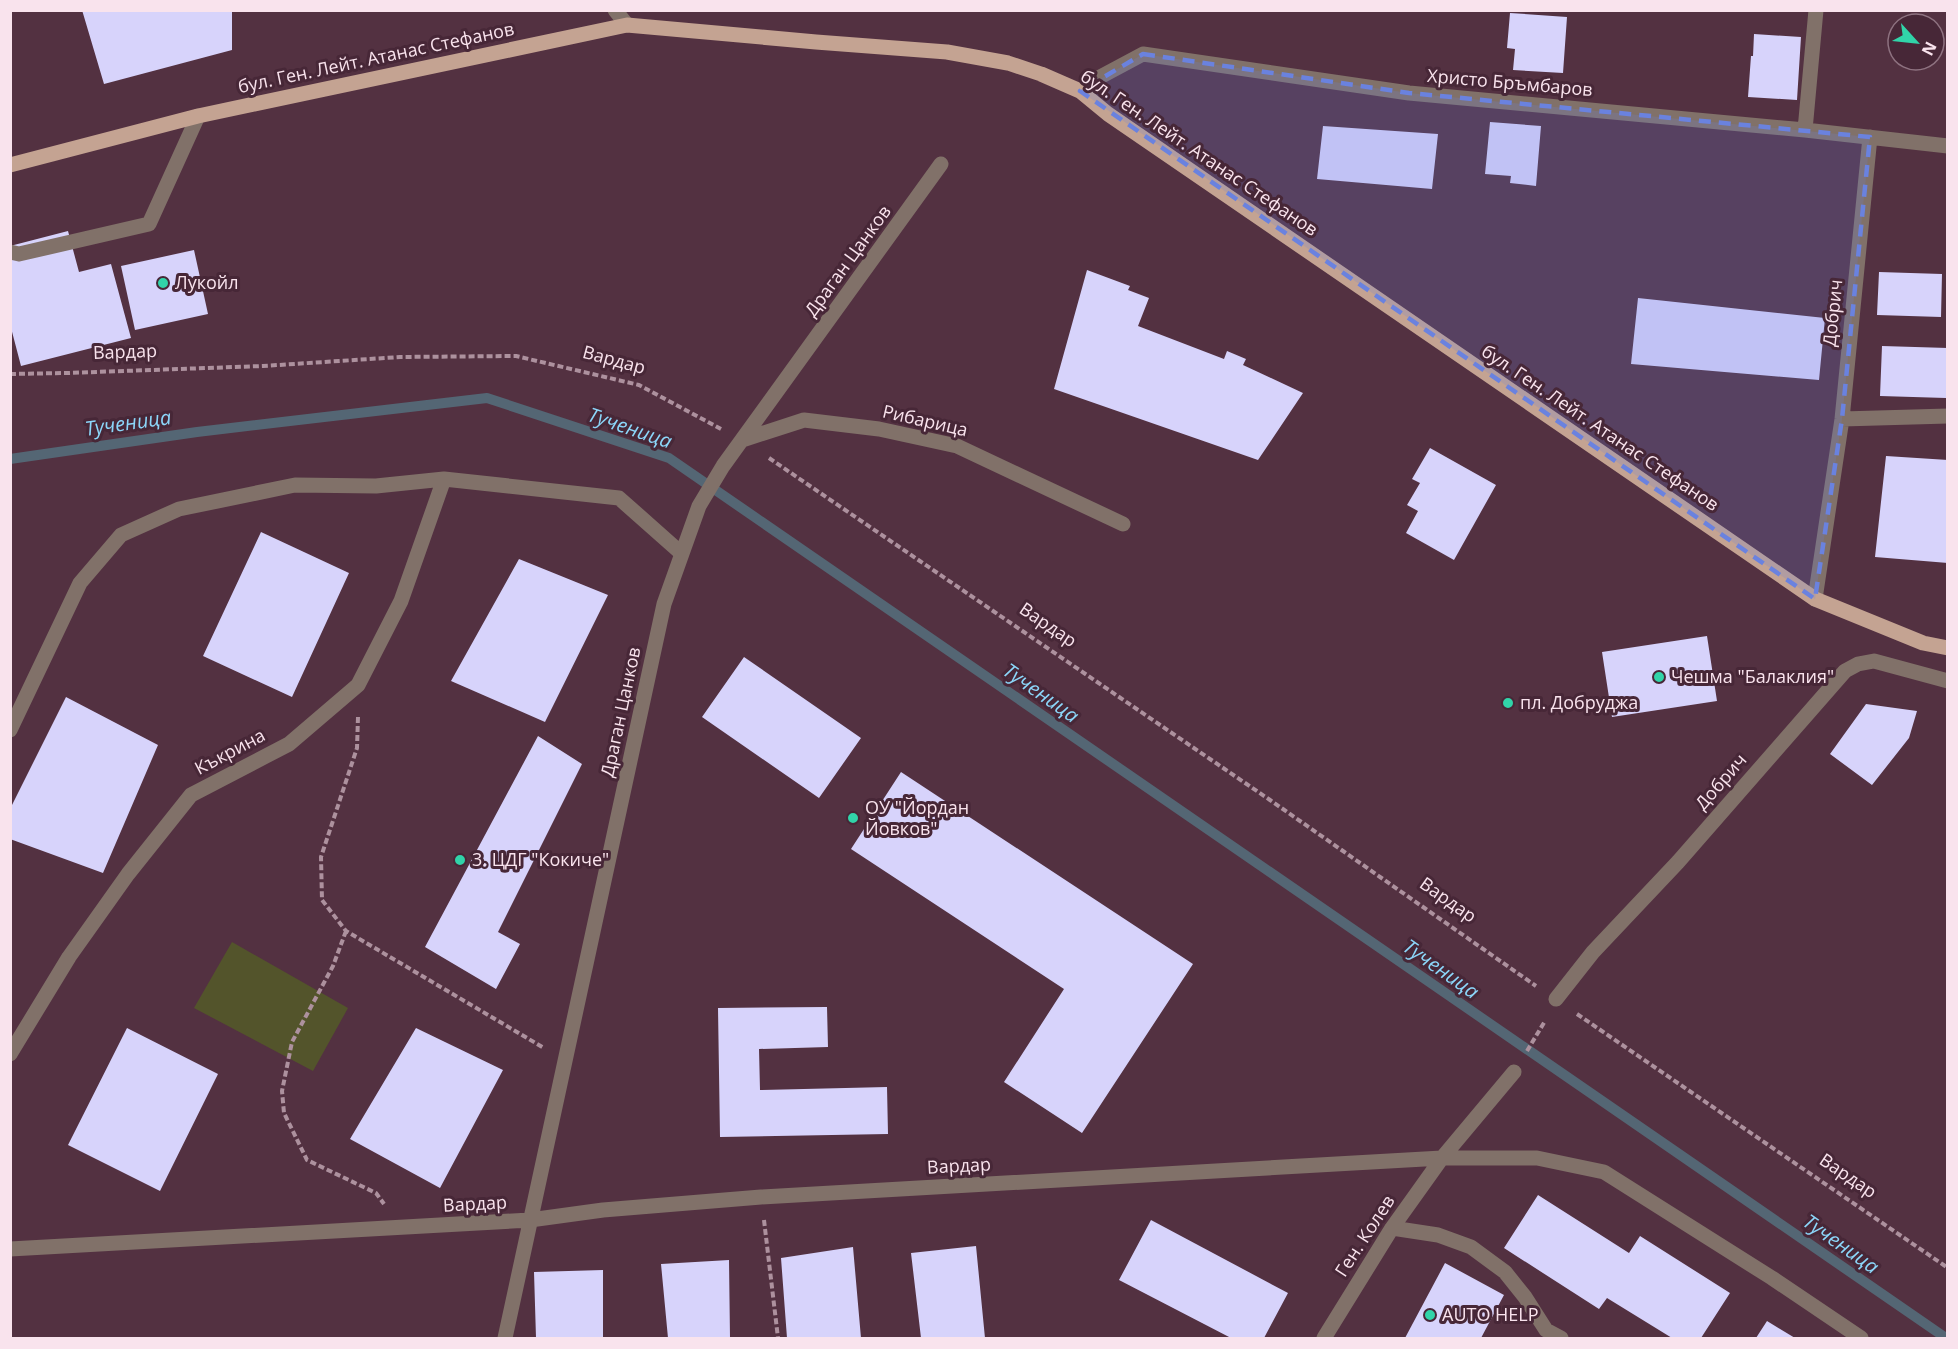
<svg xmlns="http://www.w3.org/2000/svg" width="1958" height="1349" font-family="'Open Sans',sans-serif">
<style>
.green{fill:#53542b}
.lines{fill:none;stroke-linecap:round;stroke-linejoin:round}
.stream{stroke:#546674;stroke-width:10}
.building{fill:#d7d3fb}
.path{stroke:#ad919e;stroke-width:4;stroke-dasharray:6 3;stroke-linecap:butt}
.minor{stroke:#817169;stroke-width:15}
.major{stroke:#c4a392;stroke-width:15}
.marked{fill:#6a82df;fill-opacity:0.2;stroke:#6a82df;stroke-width:4.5;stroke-dasharray:12 8;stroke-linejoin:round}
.poi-dot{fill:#31d4a9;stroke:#472737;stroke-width:2}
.labels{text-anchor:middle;stroke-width:6;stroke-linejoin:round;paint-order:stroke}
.street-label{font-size:18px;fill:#f9e3ed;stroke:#472737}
.poi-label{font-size:18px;fill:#f9e3ed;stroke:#472737;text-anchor:start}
.water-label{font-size:20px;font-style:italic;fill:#8cd6f9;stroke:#472737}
</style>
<rect width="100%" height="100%" fill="#533141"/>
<path class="green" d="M232,942l116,66 -35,63 -119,-63z"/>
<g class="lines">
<path class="stream" d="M10,459l187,-27 290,-34 182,60 1277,880"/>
</g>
<path class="building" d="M82,10h150v40l-128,34z
M1510,13l57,4 -4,56 -50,-3 2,-21 -8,-1z
M1754,34l47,3 -4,63 -49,-3 3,-41h2z
M1490,122l51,4 -5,60 -26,-3 1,-7 -26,-2z
M1323,126l115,8 -6,55 -115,-10z
M68,231l11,41 32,-8 20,74 -110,28 -11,-42v-78z
M194,250l14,64 -73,16 -14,-64z
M1087,270l43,16 -2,4 21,8 -11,28 86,33 3,-8 19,8 -3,6 60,28 -45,67 -204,-71z
M1879,272l63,2 -1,43 -64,-2z
M1638,298l187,20 -6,62 -188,-16z
M1882,346l66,2 -2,50 -66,-2z
M1430,448l66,37 -42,75 -48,-27 12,-22 -11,-6 13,-22 -8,-4z
M1886,456l62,4v103l-73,-6z
M261,532l88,41 -57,124 -89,-41z
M519,559l89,36 -63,127 -94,-41z
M1707,636l10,65 -105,16 -10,-65z
M744,657l117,81 -42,60 -117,-81z
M66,697l92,48 -55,128 -93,-34v-30z
M1866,704l51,7 -8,27 -37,47 -42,-31z
M538,736l44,28 -84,168 22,12 -24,45 -71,-42z
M901,772l292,192 -111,169 -78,-51 60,-93 -213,-140z
M827,1007l1,40 -69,2 1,41 127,-3 1,47 -168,3 -2,-129z
M127,1028l91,46 -58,117 -92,-46z
M416,1028l87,42 -63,118 -90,-49z
M1538,1195l91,58 11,-17 90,57 -29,45h-29l-65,-40 -8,11 -95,-61z
M1151,1220l137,73 -24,45h-33l-112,-58z
M976,1246l9,92h-64l-10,-85z
M853,1247l8,91h-74l-6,-80z
M729,1260l1,78h-62l-7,-74z
M1445,1263l59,32 -23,43h-76z
M603,1270v68h-67l-2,-66z
M1767,1321l28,17h-39z"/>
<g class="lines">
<path class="path" d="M10,374l57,-1 196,-7 137,-9 116,-1 123,29 82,44
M769,458l501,342 266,186
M358,717l-1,31 -36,109 1,43 24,31 198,117
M346,931l-13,35 -41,76 -10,49 2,22 23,47 69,33 8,11
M1577,1014l371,254
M1527,1051l18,-30
M764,1220l14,118"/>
<path class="minor" d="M615,10l12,15
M1080,91l20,-14 43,-23 266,39 396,37 143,16
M1805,130l11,-120
M10,252l9,2 130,-30 49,-108
M1842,419l106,-3
M742,440l62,-20 75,9 78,17 166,78
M1815,599l27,-180 28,-282
M10,730l70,-147 41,-48 58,-26 116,-24 81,1 68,-7 175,19 62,55
M1556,999l37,-47 85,-90 167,-191 13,-7 16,-3 74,20
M10,1054l59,-97 59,-83 63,-79 98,-51 69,-59 43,-84 43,-122
M1392,1228l46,7 33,12 34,25 20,25 21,33 15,8
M10,1249l520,-29 73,-10 158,-13 681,-39h95l67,14 168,106 89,60
M505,1338l159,-734 35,-98 24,-40 218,-302
M1324,1338l68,-110 50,-70 72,-86"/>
<path class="major" d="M10,165l188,-49 429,-91 189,17 131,10 61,11 33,11 39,17 28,23 707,485 108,44 25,5"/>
</g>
<path class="marked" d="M1143,54l266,39 461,44 -28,282 -27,180 -735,-508z"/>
<g class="poi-dot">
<circle cx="163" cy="283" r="6"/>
<circle cx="1659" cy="677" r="6"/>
<circle cx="1508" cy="703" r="6"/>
<circle cx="853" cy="818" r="6"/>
<circle cx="460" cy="860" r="6"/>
<circle cx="1430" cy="1315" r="6"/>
</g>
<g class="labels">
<g class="street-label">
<text transform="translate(376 58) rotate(-12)" y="6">бул. Ген. Лейт. Атанас Стефанов</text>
<text transform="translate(1510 83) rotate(5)" y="6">Христо Бръмбаров</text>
<text transform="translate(1199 153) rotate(34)" y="6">бул. Ген. Лейт. Атанас Стефанов</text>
<text transform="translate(848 261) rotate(-54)" y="6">Драган Цанков</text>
<text transform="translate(1833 313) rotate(-84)" y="6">Добрич</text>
<text transform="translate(125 352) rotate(-2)" y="6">Вардар</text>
<text transform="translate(614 360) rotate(15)" y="6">Вардар</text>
<text transform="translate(925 421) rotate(13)" y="6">Рибарица</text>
<text transform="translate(1600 428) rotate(34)" y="6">бул. Ген. Лейт. Атанас Стефанов</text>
<text transform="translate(1048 625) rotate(34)" y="6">Вардар</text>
<text transform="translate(621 712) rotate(-78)" y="6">Драган Цанков</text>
<text transform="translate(230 752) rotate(-28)" y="6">Къкрина</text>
<text transform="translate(1721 782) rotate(-49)" y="6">Добрич</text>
<text transform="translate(1448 900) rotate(35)" y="6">Вардар</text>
<text transform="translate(959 1166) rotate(-3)" y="6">Вардар</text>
<text transform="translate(1848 1176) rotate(34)" y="6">Вардар</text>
<text transform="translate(475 1204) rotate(-3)" y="6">Вардар</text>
<text transform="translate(1365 1236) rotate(-57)" y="6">Ген. Колев</text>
</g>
<g class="poi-label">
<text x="175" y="289">Лукойл</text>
<text x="1671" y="683">Чешма "Балаклия"</text>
<text x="1520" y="709">пл. Добруджа</text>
<text x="865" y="814">ОУ "Йордан<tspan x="865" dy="21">Йовков"</tspan></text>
<text x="472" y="866">3. ЦДГ "Кокиче"</text>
<text x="1442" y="1321">AUTO HELP</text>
</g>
<g class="water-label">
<text transform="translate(128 423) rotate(-8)" y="7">Тученица</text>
<text transform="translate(630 428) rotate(19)" y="7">Тученица</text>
<text transform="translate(1041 693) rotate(35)" y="7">Тученица</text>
<text transform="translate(1441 969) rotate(35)" y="7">Тученица</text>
<text transform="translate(1841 1244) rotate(35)" y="7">Тученица</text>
</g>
</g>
<rect width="1958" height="1349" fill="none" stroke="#f9e3ed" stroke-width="24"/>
<g transform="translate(1916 42) rotate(117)"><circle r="28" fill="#472737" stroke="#8e7280" stroke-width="1.5"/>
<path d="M0-4.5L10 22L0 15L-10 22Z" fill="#31d4a9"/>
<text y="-9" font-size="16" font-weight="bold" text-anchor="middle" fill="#f9e3ed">N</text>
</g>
</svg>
